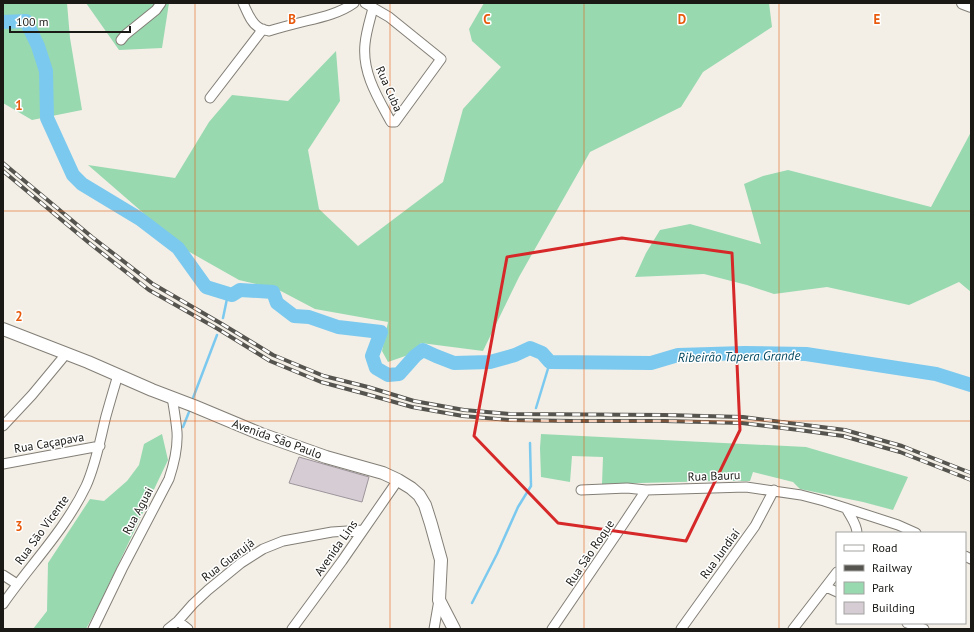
<svg xmlns="http://www.w3.org/2000/svg" width="974" height="632" font-family="'PT Sans',sans-serif">
<style>
.green{fill:#98d9b0}
.lines{fill:none;stroke-linecap:round;stroke-linejoin:round}
.stream{stroke:#7cc9ef;stroke-width:2.5}
.river{stroke:#7cc9ef;stroke-width:14}
.building{fill:#d5cdd3;stroke:#9d959c}
.minor-casing{stroke:#837f77;stroke-width:11}
.secondary-casing{stroke:#837f77;stroke-width:14}
.minor{stroke:#fff;stroke-width:9}
.secondary{stroke:#fff;stroke-width:12}
.rail-casing{stroke:#56544e;stroke-width:4}
.rail{stroke:#fff;stroke-width:2.5;stroke-dasharray:8;stroke-linecap:butt}
.marked{fill:none;stroke:#d62828;stroke-width:3;stroke-linejoin:round}
.grid{fill:none;stroke:#e8590c;stroke-width:1;stroke-opacity:0.55}
.labels{text-anchor:middle;stroke-width:3;stroke-linejoin:round;paint-order:stroke}
.street-label{font-size:12px;fill:#1a1915;stroke:#fff}
.water-label{font-size:13px;font-style:italic;fill:#00465f;stroke:#fff}
.grid-label{font-size:13px;text-anchor:middle;font-weight:bold;fill:#e8590c;stroke:#fff;stroke-width:3;stroke-linejoin:round;paint-order:stroke}
</style>
<rect width="100%" height="100%" fill="#f3efe6"/>
<path class="green" d="M3,3h64l3,35 12,72 -50,10 -29,-17z
M86,3h83l-7,45 -43,2z
M484,3h285l3,24 -69,45 -22,35 -91,45 -71,125 -36,74 -62,-8 -10,11 -23,8 -6,-11 6,-29 -73,-13 -38,-20 -38,-9 -53,-30 -98,-85 87,13 34,-56 23,-27 56,6 48,-50 4,50 -32,49 11,59 39,37 85,-64 20,-73 38,-42 -29,-26 -3,-12z
M971,132v160l-12,-10 -50,23 -82,-18 -53,7 -27,-9 -43,-11 -69,3 11,-24 14,-23 30,-6 71,20 -17,-60 19,-8 25,-6 143,37z
M162,434l6,26 -71,149 -11,20h-53l14,-18 1,-48 42,-64 14,2 23,-20 12,-16 5,-21z
M541,434l265,13 102,30 -15,33 -30,-8 -63,-13 -7,-7 -40,-10 -3,9h-33l-115,3 1,-27 -31,-1 -2,26 -29,-5 -1,-29z"/>
<g class="lines">
<path class="stream" d="M223,318l5,-24
M193,398l24,-63
M536,408l14,-46
M183,427l6,-15
M472,603l25,-49 21,-47 13,-21 -1,-43"/>
<path class="river" d="M3,22l23,-1 12,25 8,25 1,47 26,57 9,9 58,35 38,29 28,39 26,8 8,-5 33,2 4,11 17,13 15,1 29,10 43,5 -9,24 4,12 12,7 11,-1 16,-18 8,-6 13,6 18,7 36,-1 25,-7 15,-7 12,5 8,9 101,1 27,-8 66,-2 62,1 130,20 35,11"/>
</g>
<path class="building" d="M299,457l70,20 -7,25 -73,-19z"/>
<g class="lines">
<defs>
<path id="minor" d="M243,3c4,8 8,21 17,25 2,2 6,2 9,3 13,-4 25,-7 37,-10 17,-4 34,-8 48,-18
M365,3l24,14 52,42 -46,63h-4c-13,-24 -29,-49 -26,-78 1,-12 5,-24 8,-36
M121,40l4,-5 31,-25 5,-7
M210,98l53,-69
M3,426l29,-31 34,-41
M3,464l97,-18
M581,490l46,-2 19,2 100,-3 55,8 23,6 74,24 18,8
M846,508c4,8 11,16 11,25
M965,556l6,3
M3,575l14,9
M826,587l11,5
M3,604c27,-39 62,-74 83,-118 10,-22 14,-46 20,-70 4,-14 8,-28 12,-41
M178,621l10,8
M907,623l17,6
M93,629l29,-60 47,-90c5,-15 9,-31 8,-47 -1,-12 -3,-23 -5,-35
M168,629l10,-8 15,-17 15,-14 33,-27 22,-14 20,-8 49,-9 31,-2
M292,629l50,-68 56,-81
M434,629l5,-29
M552,629l64,-94 30,-45
M681,629l74,-103 19,-36
M793,629l44,-57"/>
<path id="secondary" d="M963,3l8,3
M3,329l85,33 64,28 42,16 67,28 65,23 57,16 15,7 13,8 8,7 6,10 6,19 10,36 -2,40 15,29"/>
</defs>
<use href="#minor" class="minor-casing"/>
<use href="#secondary" class="secondary-casing"/>
<use href="#minor" class="minor"/>
<use href="#secondary" class="secondary"/>
<defs>
<path id="rail" d="M3,163l89,74 61,47 69,40 51,31 51,21 44,11 46,14 50,9 46,4 155,1 78,2 102,13 57,16 69,27
M3,171l85,71 61,48 69,39 52,32 51,21 45,12 46,13 51,9 46,4 62,1h94l77,2 57,7 44,6 57,16 71,28"/>
</defs>
<use href="#rail" class="rail-casing"/>
<use href="#rail" class="rail"/>
</g>
<path class="marked" d="M622,238l110,15 8,177 -54,111 -128,-18 -84,-87 33,-179z"/>
<path class="grid" d="M195,3v626M390,3v626M584,3v626M779,3v626M3,211h968M3,421h968"/>
<g class="labels">
<g class="street-label">
<text transform="translate(389 89) rotate(66)" y="4">Rua Cuba</text>
<text transform="translate(277 439) rotate(20)" y="4">Avenida São Paulo</text>
<text transform="translate(49 443) rotate(-10)" y="4">Rua Caçapava</text>
<text transform="translate(714 476) rotate(-2)" y="4">Rua Bauru</text>
<text transform="translate(138 511) rotate(-62)" y="4">Rua Aguai</text>
<text transform="translate(42 530) rotate(-54)" y="4">Rua São Vicente</text>
<text transform="translate(336 548) rotate(-55)" y="4">Avenida Lins</text>
<text transform="translate(590 553) rotate(-56)" y="4">Rua São Roque</text>
<text transform="translate(720 554) rotate(-54)" y="4">Rua Jundiaí</text>
<text transform="translate(228 560) rotate(-37)" y="4">Rua Guarujá</text>
</g>
<g class="water-label">
<text transform="translate(739 356) rotate(-1)" y="5">Ribeirão Tapera Grande</text>
</g>
</g>
<g class="grid-label">
<text x="292" y="24">B</text>
<text x="487" y="24">C</text>
<text x="682" y="24">D</text>
<text x="877" y="24">E</text>
<text x="19" y="110">1</text>
<text x="19" y="321">2</text>
<text x="19" y="531">3</text>
</g>
<rect width="974" height="632" fill="none" stroke="#1a1915" stroke-width="8"/>
<rect x="836" y="532" width="130" height="92" fill="#ffffff" stroke="#a3a3a1"/>
<rect x="844" y="545" width="20" height="6" fill="#ffffff" stroke="#a3a3a1"/>
<text x="872" y="552" font-size="12" fill="#1a1915">Road</text>
<rect x="844" y="565" width="20" height="6" fill="#56544e" stroke="#a3a3a1"/>
<text x="872" y="572" font-size="12" fill="#1a1915">Railway</text>
<rect x="844" y="582" width="20" height="12" fill="#98d9b0" stroke="#a3a3a1"/>
<text x="872" y="592" font-size="12" fill="#1a1915">Park</text>
<rect x="844" y="602" width="20" height="12" fill="#d5cdd3" stroke="#a3a3a1"/>
<text x="872" y="612" font-size="12" fill="#1a1915">Building</text>
<path d="M10 26v6h120v-6" fill="none" stroke="#1a1915" stroke-width="2"/>
<text x="16" y="26" font-size="12" fill="#1a1915" stroke="#ffffff" stroke-width="3" paint-order="stroke">100 m</text>
</svg>
